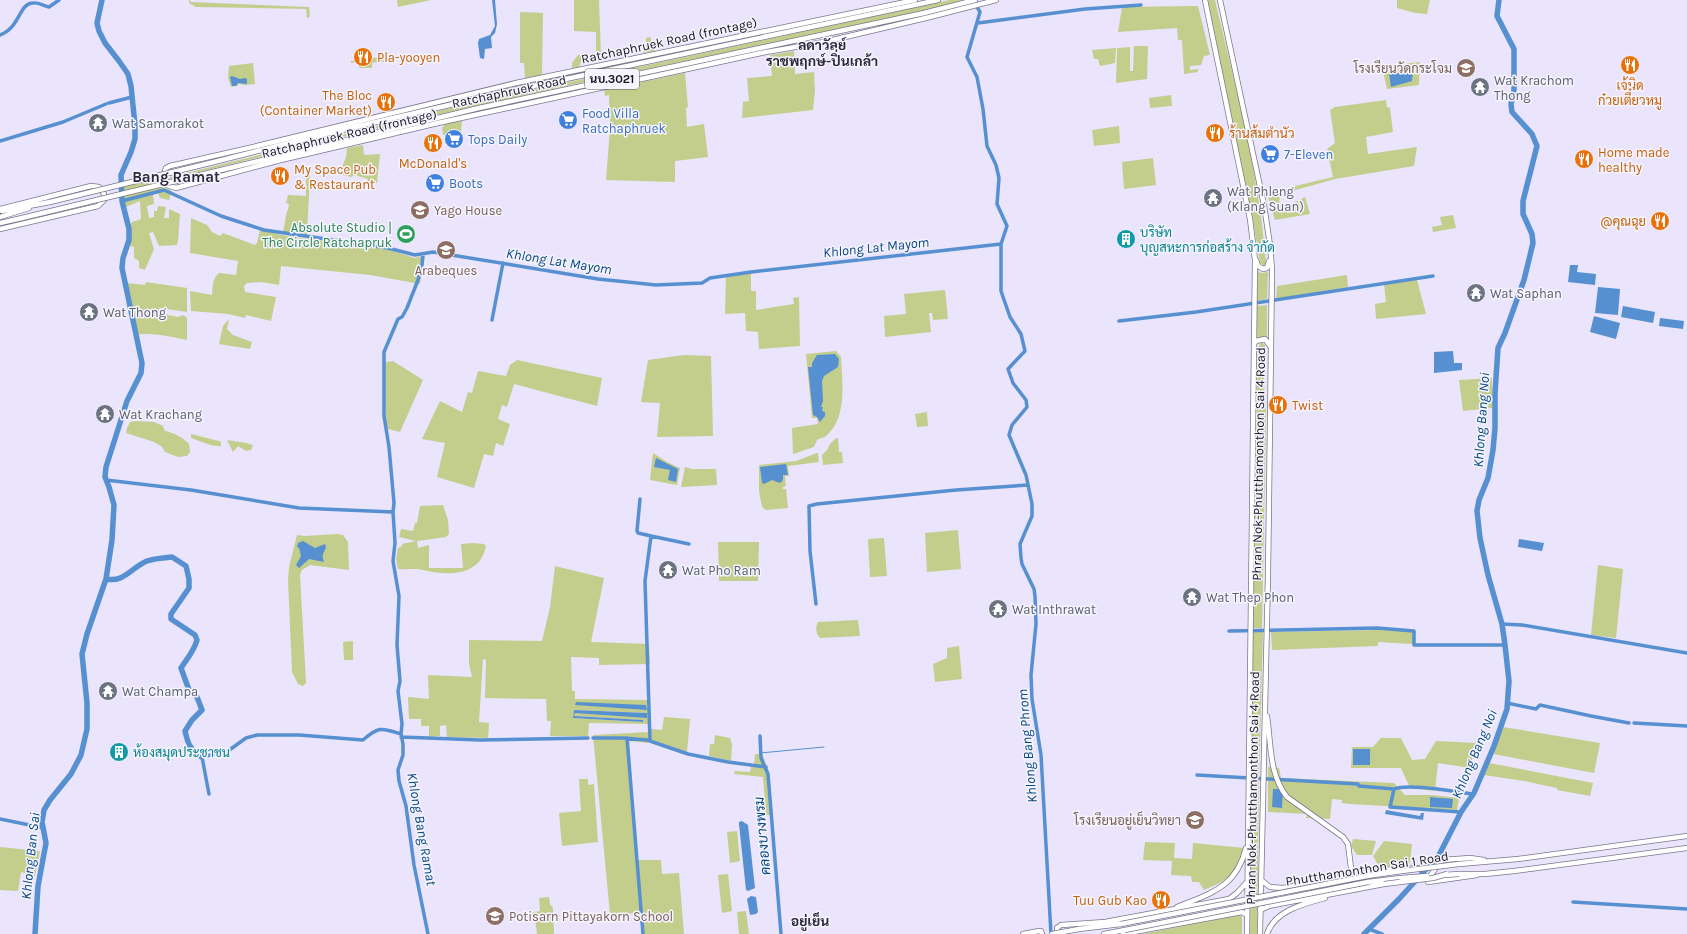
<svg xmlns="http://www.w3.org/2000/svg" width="1687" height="934" font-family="Karla,Sarabun,sans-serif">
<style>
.green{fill:#c3ce8c;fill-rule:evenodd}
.water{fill:#5690d0}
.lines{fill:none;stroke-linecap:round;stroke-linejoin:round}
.stream{stroke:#5690d0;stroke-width:1}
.canal{stroke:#5690d0;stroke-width:3.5}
.river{stroke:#5690d0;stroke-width:5.5}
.major-casing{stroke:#7b768c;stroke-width:6}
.major{stroke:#fff;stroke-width:4.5}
.major-bridge-casing{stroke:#7b768c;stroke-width:6;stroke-linecap:butt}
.major-bridge{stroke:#fff;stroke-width:4.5}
.labels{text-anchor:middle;stroke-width:3;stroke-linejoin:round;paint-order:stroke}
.shield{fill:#f6f4fe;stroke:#5b5962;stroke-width:1}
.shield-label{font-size:12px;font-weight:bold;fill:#18161f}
.street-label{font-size:13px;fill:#18161f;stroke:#f6f4fe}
.food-label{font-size:13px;fill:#c56008;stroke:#f6f4fe;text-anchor:start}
.education-label{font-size:13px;fill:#785e54;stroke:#f6f4fe;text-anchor:end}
.worship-label{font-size:13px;fill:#5b616d;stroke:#f6f4fe;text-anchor:start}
.shop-label{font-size:13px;fill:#366cbe;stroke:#f6f4fe;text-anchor:start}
.leisure-label{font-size:13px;fill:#27864d;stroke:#f6f4fe;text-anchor:end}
.culture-label{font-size:13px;fill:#0d838f;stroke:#f6f4fe;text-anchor:start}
.neighbourhood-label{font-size:14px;font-weight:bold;fill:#2d293b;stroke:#f6f4fe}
.water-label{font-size:14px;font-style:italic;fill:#054882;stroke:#f6f4fe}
.quarter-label{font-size:15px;font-weight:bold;fill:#2d293b;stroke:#f6f4fe}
</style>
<rect width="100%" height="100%" fill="#eae4fd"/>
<path class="green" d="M189,0h1l1,2 118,5 1,10 -3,1 -1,-9 -110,-2 -7,-4z
M397,0h34l-33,7z
M574,0h25l2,57 -20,4 -2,6 -7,1v-5l6,-8h18v-23l-22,-1z
M950,0h14l-49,13 -349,73 -179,40 -217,53v-2l297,-73z
M1208,0h7c20,85 45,177 51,264l-3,2 -3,-3 -8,-49 -13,-56z
M1397,0h33l-3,14 -12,-1 -18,-5z
M1198,6l12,49 -6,1 -3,9 -11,1v4l8,-1v3l-14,2 -2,-34h-4l-1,-12 -59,4 4,-25z
M520,12l23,1 -1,62 -17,3 -1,-15h-4z
M650,37l5,14 -12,2 3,-8v-7z
M1134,46h14l-1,33 -31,4 1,-35 13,-1v24h3z
M1116,48l-1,15 -15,3 -2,-7h-4l-2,-9z
M794,51l1,23 19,-2 1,19 -2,19 -71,8 1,-16 6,-1 -2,-23 25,-2 -2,-21z
M387,56v5l-15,2v5h-12l-4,-6 -5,1v-2z
M1420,62l-1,23 -32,4 -5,-23z
M253,63l2,21 -10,1 -6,-1 -2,2 -6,1 -3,-9 1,-12z
M685,73l3,34 -2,1 1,19 17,-3 4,33 -33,4v21l-69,-2 4,-51 -1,-34 -4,1 -1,-6z
M1171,95l1,11 -22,2 -1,-10z
M1386,100l1,7 3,1 3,24 -27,5 2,17 49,-7 -3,19 -79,13 -43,12 -1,-4 42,-10 -6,-28 8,-6 -5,-33 5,-3z
M462,120l-1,12 -18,3 -1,-7 3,-4z
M1119,126l1,17 -26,3 -2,-16z
M363,145l1,10 16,-1 -3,29 -10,-2 1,-2 -13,-4 -4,2 -8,-2h-4l7,-18 1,-9z
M1153,158l3,27 -32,4 -2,-27z
M162,172l1,12 9,7 -3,9 -9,-2 -2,-5 -5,2 1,9 -7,2 2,12 5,-1v-6h3l1,-5 8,1 -2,11h5v-9l11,5 -2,27 -1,4 -18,1 -6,-14 -4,1 5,16 -9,21 -6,-2v-7l-5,-3v-11l-4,-1v-21l2,-3 9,-3 -1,-18 -14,6 -2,-5 -2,-21z
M306,174l4,1 -3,60 -24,-3 4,-21 1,-1 1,-6 -3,-1 2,-8 18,1z
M1281,194l-2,7 4,7 22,-11 5,17 -35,6 -7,-23z
M1453,215l3,13 -23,4 -1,-5 10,-2 -2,-8z
M191,218l16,7 5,7 8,4 3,-3 32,12 2,-2 3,-13 27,6 100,13 28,9 10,-3 -5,29 -50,-9 -89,-9 -2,19 -18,-3 -14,1 -3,3 1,6 31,5 -5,24 -25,-6 -1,3 -17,-4 -37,-3 -1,-20 22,4c1,-9 0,-16 7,-22l17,2 2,-14 -48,-8z
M1258,271l3,2 7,-1 -1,27 -10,2z
M751,273v18h5v19l38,-6 -1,-6 6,-1 1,49 -41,3 -1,-17 -12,-1 -1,-18 -20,1 1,-38z
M1347,275l1,12 -72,12 1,-13z
M1417,280l9,34 -50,5 -1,-15 11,-2 -2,-18z
M146,282l41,6v24l-27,-4 -3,3 1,2 20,4 5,-2 4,3v22c-17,-3 -35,-8 -52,-5l-11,-47 3,-1v-4l18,2z
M945,290l3,29 -15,1 -1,-7h-3l2,19 -46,5 -1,-21 22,-2 -2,-20z
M1267,305v33l-4,-1 -7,1v-32z
M229,319l-2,10 6,6 19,7 -2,7 -31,-5 4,-18z
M1261,342l4,3 -1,39 2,29 -4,215h-9l5,-280z
M836,351l5,6c1,25 7,62 -16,80 -2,1 -5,1 -8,3l-3,7 -21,7 -1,-26 26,-4 -1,-6h-5l-6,-64z
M684,355l27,1 2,80 -56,1 3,-34 -19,-1 7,-42z
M517,360l85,18 -5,28 -83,-22 -7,23 -5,-2 -4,14 12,5 -7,22 -7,-3 -3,13 -9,-2 -10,34 -37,-11 8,-34 -23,-4 18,-38 22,11 6,-20 4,1 6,-22 28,5 4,-11z
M393,361l30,19 -23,52 -12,-3 -2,-2 -1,-63 1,-2z
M1492,378v30l-29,3 -4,-31z
M927,412l1,14 -11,1 -2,-13z
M136,421l18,1 9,4 2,5c10,2 17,6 24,13l1,8 -3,4 -9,1 -13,-5 -3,-5 -8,-5 -28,-9 1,-5 3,-6z
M191,434l28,7 2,1v4c-10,1 -20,-5 -30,-8z
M836,438h2l1,14h3l1,11 -20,2 -1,-10 5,-5 3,-6z
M227,440l19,3 7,2 -2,5 -5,1 -8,-5 -5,6z
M653,453l14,9 13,6 -3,17 -27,-5z
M817,453h1l1,9 -31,4 1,10h-4l1,10 -3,1v2h3l2,19 -22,2 -4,-3 -3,-16v-26l37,-4z
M685,467l7,2h24l1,16 -36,2z
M443,505l5,15 1,14 -3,3 -29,4 1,7 11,-3v23h34l-2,-24 12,-1 11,1 2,2c-6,31 -39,30 -63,24 -8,-2 -17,0 -25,-1l-2,-10 2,-11 4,-2v-2l14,-3 -17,-4 2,-8 12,2 2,-8h2l3,-17z
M958,530l3,39 -34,3 -2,-39z
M337,534l6,1 5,7 1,28 -39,-5 -8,5 -2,5 6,108 -3,3 -5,-2 -6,-12 -4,-92 1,-13 8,-32 8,1z
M884,538l3,38 -17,1 -2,-38z
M718,542h41l-1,39h-39z
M1598,565l25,4 -7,69 -25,-3z
M555,566l49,12 -13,64 58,2 1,20 -51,1v-7l-28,-1 1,34h3v8l73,1v24l-59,-1 -1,13h-38l1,-15h-4l-1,-22 -61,-1 1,-38 -3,-1 -4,63 10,1 -1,15 -41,-1 -1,-12 -6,1v10l-11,1v-11h-8v-7h-12l-1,-22 21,2 -1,-24 44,2 -3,-13v-24l73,1 8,-34zM574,710l73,3h-73v3l68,4 1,2 -70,-4z
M858,620l2,16 -40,2c-4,-3 -5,-11 -2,-16z
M1378,630l36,1 -1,13 -35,-2v4l-106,4 -1,-18z
M1252,632h11l-4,145 -7,-1z
M353,641v19h-9l-1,-18z
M959,646l3,33 -27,3 -2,-18 14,-6v-10z
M664,717l26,2 -3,33 -36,-12v-11l11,1z
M1503,727l97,16 -6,30 -101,-19z
M648,732v11l-19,-2 8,119h24l1,14 17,-1 5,61h-42l-2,-21 -30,1 -17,-179z
M715,735l15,3 2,6 -1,17 -22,-5 1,-12h4z
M1381,738h20l11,22 13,-1 11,-18 40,2 -6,25 -32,-5 -3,28 -25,-3 -9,-20h-50l1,-21h21z
M755,754h7l6,15 4,46h-6l-3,-38 -29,-3 1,-3 15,1 1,-5 3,-2z
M1489,763l104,20 -3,13 -33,-6v-2l-33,-7 -40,-6z
M1268,767l11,1 2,10 113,5 11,12h28l26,3 -2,12 -107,-6 -8,-1v-3l-10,-1 -2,20 -24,-1 1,-4 -39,-2z
M579,779h9v6l6,-1 4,58 -36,4 -3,-33 22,-2z
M1252,780h7l-2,154h-7z
M737,831l3,30 -10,2 -3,-31z
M1353,839l23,2 -4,14h-15l-6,-9z
M1384,841l28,3 -2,19 -30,5 -7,-12z
M1145,842l30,1 -1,15 18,1 1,-16 51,5v10l-12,15 -10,9 -18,8 -5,-8h-7l-1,-6 -20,-1 1,-14 -29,-1z
M0,847l40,4 -5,25 -14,-4 -3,19 -18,-1z
M728,874l4,37 -10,2 -4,-38z
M549,897l1,7 3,4 1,26h-17l-2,-16h-5v-5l10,-2 -1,-13z
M746,911l3,23h-10l-2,-22z
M1239,915l3,1v18h-100z"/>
<path class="water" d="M492,0h3l2,24 -2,9 -4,4 1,11 -7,1 -1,10 -4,-1 -2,-15 1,-4 11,-4 5,-9z
M1413,71l-1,10 -21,6 -2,-13z
M232,76l8,3 5,-1 2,1v5l-9,-1 -2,3h-4l-2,-9z
M1570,265h8l-1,7 19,2 -1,11 -27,-3z
M1598,287l22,2 -2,26 -23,-2z
M1623,306l32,6 -2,11 -32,-6z
M1594,316l26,7 -4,16 -26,-7z
M1660,318l24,3 -1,8 -24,-3z
M1453,351l1,12h8v7l-28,3v-21z
M835,354l4,5 -1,8 -14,9 -2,5 1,20 -2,6h2l-1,4 3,1v4l-5,6 -3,-5 -4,-2 -5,-48h4v-4l5,-8z
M656,458l22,11 -2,13 -8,-2 2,-10 -16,-3z
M786,464l2,11h-5v5l-3,3 -8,-3 -8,4 -2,-1 -2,-16z
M1519,539l25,4 -2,8 -24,-4z
M303,541l12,7 10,-4 1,4c-4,7 -4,8 -2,14l-15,-3 -10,9 -3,-3 5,-9 -2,-8 -2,-1 1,-4z
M576,702l70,3 1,5 -72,-5z
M574,710l73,3v5l-72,-5 -1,3 69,4v2l-70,-4z
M1353,749h17v16h-17z
M1273,789h10l-1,19 -10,-1z
M1430,797l23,2 -1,9 -22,-1z
M1386,810l34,6 1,-3h3l-1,7 -38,-6z
M742,821l6,4 7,63 -7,3 -2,-1 -7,-66v-2z
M751,896l5,1 2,15 -2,2 -6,1 -3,-16z"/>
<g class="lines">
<path class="stream" d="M760,753l64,-6"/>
<path class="canal" d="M973,0l7,12 -13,45 10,20 6,32 4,37 9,19 3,13 -2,26 10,22 -6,18v47l9,26 11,17 4,17 -17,18 5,14 13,17 1,7 -15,18 -3,10 17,40 6,29v12l-12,28 1,14 1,6 12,25 1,7 1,28 -5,51 1,24 9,56 10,179
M978,23l107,-14 56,-4
M0,35c20,-7 19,-32 33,-32 5,-1 11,3 16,4l10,-7
M109,103l23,-6
M0,141l63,-19 43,-18
M122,201l42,-11 57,26 43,14 124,18 27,7 18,-3 165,27 58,6 46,-2 8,-5 41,-6 250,-28
M423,254l-1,11 -4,15 -11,28 -5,9 -4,2 -14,33v64l5,31 5,56 -1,9 2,31 -2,18 6,35 -2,49 3,36 -2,10 4,33 -1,10 2,10v11l-5,15 1,11 7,25 8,59 14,69
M492,320l11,-57
M1119,321l77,-9 237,-36
M106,480l85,10 108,18 94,4
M640,499l-3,32 1,2 13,3 -6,45 5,160
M651,536l38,8
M816,604l-6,-53 -1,-45 8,-2 139,-14 72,-5
M1502,624l20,1 165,28
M1229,631l148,-3 37,3v14h91
M1507,703l29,6 4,-4 51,11 38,7
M1634,723l53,3
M760,736l1,22 7,16 13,160
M401,737l79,3 108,-2
M593,738h30l24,2 41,14 40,8 38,5
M627,738l16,196
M1197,775l161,9 1,2 35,3 -4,18 71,5
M1394,789c15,-6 61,3 79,5
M209,794l-7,-37 26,-6 18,-13 11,-3h42l64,5c16,-14 19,-12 38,-6
M0,819l44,9
M1573,902l114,7
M1369,929l13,5"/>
<path class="river" d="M106,579c18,4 26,-12 41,-18 8,-3 17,-3 25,-4l14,9 3,13v9l-18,26v5l24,16 2,5c-3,11 -10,19 -16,28l8,22 8,7 5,13 -10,10 -7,11c3,13 5,19 17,26
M35,934l3,-48 8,-43 -4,-21 2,-12 6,-10 21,-26 10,-19 6,-26v-26l-5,-49 5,-20 19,-55 6,-39 2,-35 -5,-18 -4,-10 1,-10 21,-66 14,-28 1,-10 -20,-95 1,-10 6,-18v-11l-7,-28 -1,-26 10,-23 4,-13v-14l-4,-39 -3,-12 -9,-13 -14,-18 -6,-12 -2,-8 5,-23
M1364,934l35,-35 40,-44 22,-43 13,-19 20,-47 13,-37 2,-28 -4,-36 -3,-21 -14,-49 -8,-37 -3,-27 2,-11 9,-22 5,-28 2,-22v-35l3,-45 7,-15 19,-53 9,-37 -1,-9 -9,-20v-13l14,-55 -5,-12 -20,-22 -1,-8 3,-13v-42l-17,-33 2,-16"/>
<defs>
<path id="major" d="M915,0l-399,83 -259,63 -87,20 -4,2 -2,6 3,11 9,3 105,-28 157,-37 323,-70 63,-11 106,-25 66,-17
M1205,0l45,219 5,41 -8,674
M1220,0l44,205 6,40 2,25 -4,305 -8,359
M214,162l115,-29 185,-43 424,-90
M217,171l262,-63 445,-95 51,-13
M0,209l91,-23 8,1 5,7v6l-6,6 -98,23
M2,211l48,-9
M0,217l29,-9
M0,223l22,-5
M1256,260l2,6 5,3 4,-1 2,-7
M1254,344l2,-3 9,-2 5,7
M1267,716c4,27 2,59 20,81l56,40 5,7 3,24 5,4 9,1
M1459,864l59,-5 169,-23
M1459,874h26l29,-3 173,-23
M1477,875l-49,7 -1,-2 15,-20 28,-2 14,2
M1367,876l35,-5
M1261,880l9,7 13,1 98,-18 39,-2
M1368,882l33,-4
M1177,907c34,-14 59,-19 69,-59
M1260,910l9,-4 115,-22
M1079,929l42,-5
M1023,934l16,-3h2l1,3
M1057,934v-6l4,-3 44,-3 124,-23 8,-6 11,-12
M1104,934l21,-4
M1123,934l119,-22 5,3
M1267,934c7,-23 36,-30 58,-36"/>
</defs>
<use href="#major" class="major-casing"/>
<use href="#major" class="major"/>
<defs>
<path id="major-bridge" d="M50,202l164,-40
M22,218l195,-47
M1402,871l57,-7
M1445,875l14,-1
M1401,878l26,-2
M1384,884l49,-6 14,-4
M1121,924l246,-48
M1125,930l243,-48
M1052,934l27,-5"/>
</defs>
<use href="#major-bridge" class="major-bridge-casing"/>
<use href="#major-bridge" class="major-bridge"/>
</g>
<defs>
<symbol id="restaurant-disc" viewBox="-11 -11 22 22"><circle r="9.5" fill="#e8710a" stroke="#f6f4fe"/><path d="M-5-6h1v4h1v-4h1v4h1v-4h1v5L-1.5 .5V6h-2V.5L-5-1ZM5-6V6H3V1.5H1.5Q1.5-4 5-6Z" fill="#fff"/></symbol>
<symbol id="school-disc" viewBox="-11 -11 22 22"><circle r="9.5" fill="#8d6e63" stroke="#f6f4fe"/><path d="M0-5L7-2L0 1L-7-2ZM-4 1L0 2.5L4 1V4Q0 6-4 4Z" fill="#fff"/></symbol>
<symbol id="temple-disc" viewBox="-11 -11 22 22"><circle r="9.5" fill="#6b7280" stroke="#f6f4fe"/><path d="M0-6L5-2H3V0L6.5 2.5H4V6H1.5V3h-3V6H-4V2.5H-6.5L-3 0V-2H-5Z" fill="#fff"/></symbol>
<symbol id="supermarket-disc" viewBox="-11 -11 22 22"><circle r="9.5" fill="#3f7fe0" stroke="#f6f4fe"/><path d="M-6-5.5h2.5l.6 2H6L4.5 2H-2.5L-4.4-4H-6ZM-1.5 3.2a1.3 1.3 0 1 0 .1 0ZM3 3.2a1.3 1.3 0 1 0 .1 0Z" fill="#fff"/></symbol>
<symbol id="stadium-disc" viewBox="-11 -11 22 22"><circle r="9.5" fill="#2e9e5b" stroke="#f6f4fe"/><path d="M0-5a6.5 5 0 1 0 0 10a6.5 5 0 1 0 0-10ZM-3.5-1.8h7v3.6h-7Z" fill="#fff"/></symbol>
<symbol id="building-disc" viewBox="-11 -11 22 22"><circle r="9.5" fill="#0f9aa8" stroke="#f6f4fe"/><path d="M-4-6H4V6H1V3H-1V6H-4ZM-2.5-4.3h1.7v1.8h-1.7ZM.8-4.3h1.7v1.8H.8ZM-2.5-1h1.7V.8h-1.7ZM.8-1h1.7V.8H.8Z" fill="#fff"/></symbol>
</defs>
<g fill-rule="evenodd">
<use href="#restaurant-disc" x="352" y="46" width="22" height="22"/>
<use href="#restaurant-disc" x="1619" y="54" width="22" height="22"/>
<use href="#school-disc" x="1455" y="57" width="22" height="22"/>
<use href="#temple-disc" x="1469" y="76" width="22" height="22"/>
<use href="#restaurant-disc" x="375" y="91" width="22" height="22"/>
<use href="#supermarket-disc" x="557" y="109" width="22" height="22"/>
<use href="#temple-disc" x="87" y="112" width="22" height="22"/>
<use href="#restaurant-disc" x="1204" y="122" width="22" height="22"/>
<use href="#supermarket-disc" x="443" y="128" width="22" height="22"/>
<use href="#restaurant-disc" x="422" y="132" width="22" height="22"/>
<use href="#supermarket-disc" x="1259" y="143" width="22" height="22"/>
<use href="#restaurant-disc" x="1573" y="148" width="22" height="22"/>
<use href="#restaurant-disc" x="269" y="165" width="22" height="22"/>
<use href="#supermarket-disc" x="424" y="172" width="22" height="22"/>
<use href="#temple-disc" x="1202" y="187" width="22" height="22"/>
<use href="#school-disc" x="409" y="199" width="22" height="22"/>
<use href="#restaurant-disc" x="1649" y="210" width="22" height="22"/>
<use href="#stadium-disc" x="395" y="223" width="22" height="22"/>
<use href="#building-disc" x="1115" y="228" width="22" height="22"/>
<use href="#school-disc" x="435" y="239" width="22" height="22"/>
<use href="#temple-disc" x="1465" y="282" width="22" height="22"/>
<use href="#temple-disc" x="78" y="301" width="22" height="22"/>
<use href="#restaurant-disc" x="1267" y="394" width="22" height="22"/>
<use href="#temple-disc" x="94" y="403" width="22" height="22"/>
<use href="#temple-disc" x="657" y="559" width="22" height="22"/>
<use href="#temple-disc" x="1181" y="586" width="22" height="22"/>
<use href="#temple-disc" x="987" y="598" width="22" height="22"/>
<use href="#temple-disc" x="97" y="680" width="22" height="22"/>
<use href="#building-disc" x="108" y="741" width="22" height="22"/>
<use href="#school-disc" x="1184" y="809" width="22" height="22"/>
<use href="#restaurant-disc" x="1150" y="889" width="22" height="22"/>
<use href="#school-disc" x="484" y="905" width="22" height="22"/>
</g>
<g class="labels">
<rect class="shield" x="585" y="69" width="54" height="20" rx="3"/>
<g class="shield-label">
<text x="612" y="83">นบ.3021</text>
</g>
<g class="street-label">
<text transform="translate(669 40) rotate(-12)" y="5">Ratchaphruek Road (frontage)</text>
<text transform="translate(509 91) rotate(-12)" y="5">Ratchaphruek Road</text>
<text transform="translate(349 133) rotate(-13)" y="5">Ratchaphruek Road (frontage)</text>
<text transform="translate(1258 464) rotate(-89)" y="5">Phran Nok-Phutthamonthon Sai 4 Road</text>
<text transform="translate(1252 788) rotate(-89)" y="5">Phran Nok-Phutthamonthon Sai 4 Road</text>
<text transform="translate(1367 868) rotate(-9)" y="5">Phutthamonthon Sai 1 Road</text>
</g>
<g class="food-label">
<text x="377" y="62">Pla-yooyen</text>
<text x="1630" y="90" text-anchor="middle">เจ้นิด<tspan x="1630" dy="15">ก๋วยเตี๋ยวหมู</tspan></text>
<text x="372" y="100" text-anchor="end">The Bloc<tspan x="372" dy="15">(Container Market)</tspan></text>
<text x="1229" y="138">ร้านส้มตำนัว</text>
<text x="1598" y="157">Home made<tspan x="1598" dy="15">healthy</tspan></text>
<text x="433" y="168" text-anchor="middle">McDonald's</text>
<text x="294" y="174">My Space Pub<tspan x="294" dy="15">&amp; Restaurant</tspan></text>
<text x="1646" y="226" text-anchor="end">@คุณฉุย</text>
<text x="1292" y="410">Twist</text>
<text x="1147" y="905" text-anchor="end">Tuu Gub Kao</text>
</g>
<g class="education-label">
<text x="1452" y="73">โรงเรียนวัดกระโจม</text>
<text x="434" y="215" text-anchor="start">Yago House</text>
<text x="446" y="275" text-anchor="middle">Arabeques</text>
<text x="1181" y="825">โรงเรียนอยู่เย็นวิทยา</text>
<text x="509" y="921" text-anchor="start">Potisarn Pittayakorn School</text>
</g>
<g class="worship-label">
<text x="1494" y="85">Wat Krachom<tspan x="1494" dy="15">Thong</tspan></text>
<text x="112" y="128">Wat Samorakot</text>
<text x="1227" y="196">Wat Phleng<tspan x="1227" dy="15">(Klang Suan)</tspan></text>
<text x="1490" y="298">Wat Saphan</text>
<text x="103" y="317">Wat Thong</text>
<text x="119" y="419">Wat Krachang</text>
<text x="682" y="575">Wat Pho Ram</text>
<text x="1206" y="602">Wat Thep Phon</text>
<text x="1012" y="614">Wat Inthrawat</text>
<text x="122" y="696">Wat Champa</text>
</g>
<g class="shop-label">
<text x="582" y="118">Food Villa<tspan x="582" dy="15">Ratchaphruek</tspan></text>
<text x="468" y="144">Tops Daily</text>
<text x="1284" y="159">7-Eleven</text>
<text x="449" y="188">Boots</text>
</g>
<g class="leisure-label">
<text x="392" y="232">Absolute Studio |<tspan x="392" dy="15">The Circle Ratchapruk</tspan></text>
</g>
<g class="culture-label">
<text x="1140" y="237">บริษัท<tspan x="1140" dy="15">บุญสหะการก่อสร้าง จำกัด</tspan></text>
<text x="133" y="757">ห้องสมุดประชาชน</text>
</g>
<g class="neighbourhood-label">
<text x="822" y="50">ลดาวัลย์<tspan x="822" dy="16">ราชพฤกษ์-ปิ่นเกล้า</tspan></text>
<text x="810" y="926">อยู่เย็น</text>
</g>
<g class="water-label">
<text transform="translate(876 247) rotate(-6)" y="5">Khlong Lat Mayom</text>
<text transform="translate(559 261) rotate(9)" y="5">Khlong Lat Mayom</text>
<text transform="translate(1481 420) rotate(-86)" y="5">Khlong Bang Noi</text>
<text transform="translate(1027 746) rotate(-95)" y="5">Khlong Bang Phrom</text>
<text transform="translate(1474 754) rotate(-67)" y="5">Khlong Bang Noi</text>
<text transform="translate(422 829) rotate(80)" y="5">Khlong Bang Ramat</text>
<text transform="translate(762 836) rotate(-95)" y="5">คลองบางพรม</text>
<text transform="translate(30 856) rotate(-84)" y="5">Khlong Ban Sai</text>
</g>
<g class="quarter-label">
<text x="176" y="182">Bang Ramat</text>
</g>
</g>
</svg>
